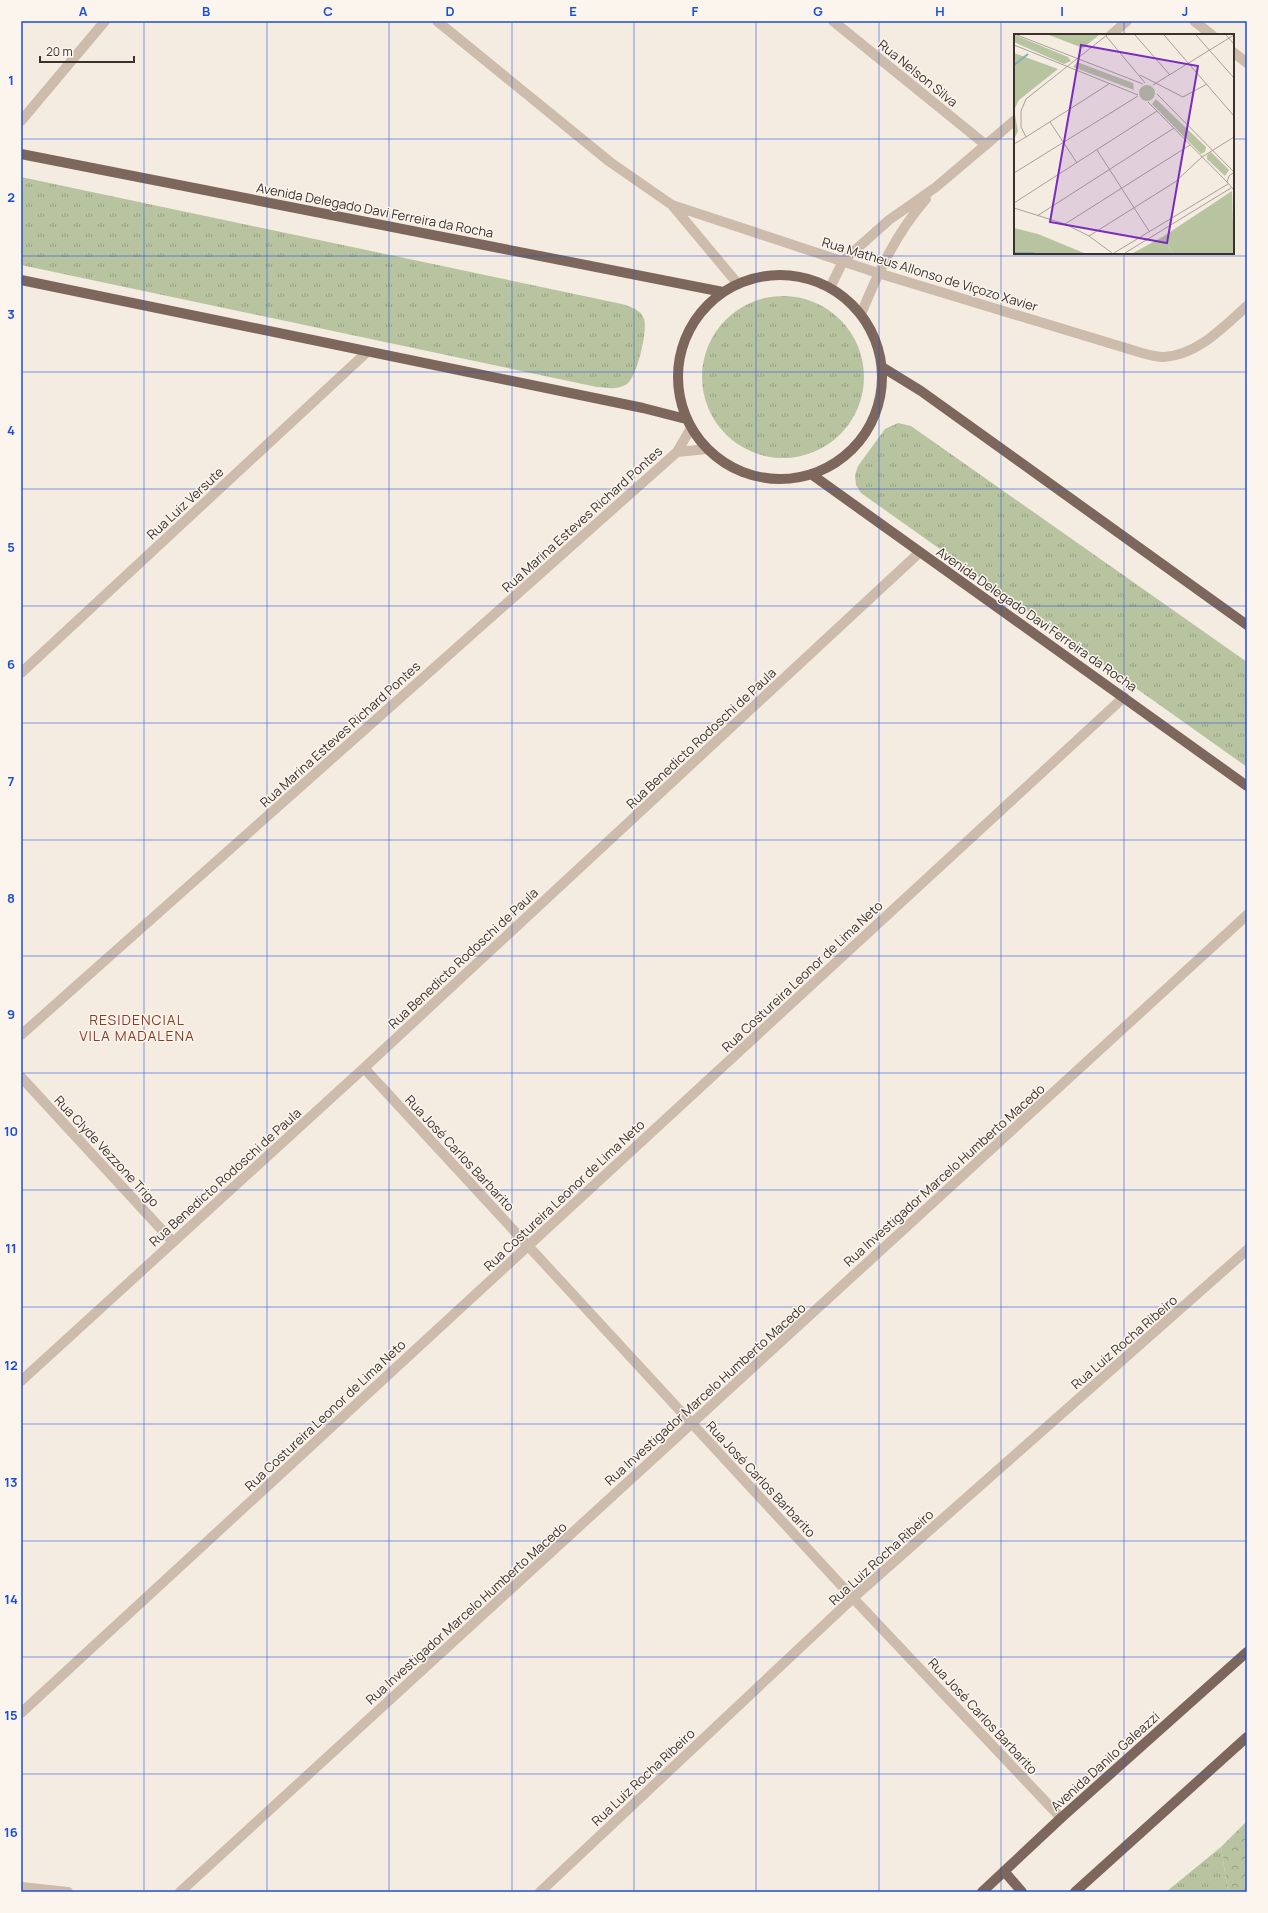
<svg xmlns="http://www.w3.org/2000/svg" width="1268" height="1913" font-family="Manrope,sans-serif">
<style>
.grass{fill:url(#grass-tufts)}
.forest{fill:url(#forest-crowns)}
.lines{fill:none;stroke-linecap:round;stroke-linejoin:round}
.minor{stroke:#cdbbac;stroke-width:10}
.major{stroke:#7d675c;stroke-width:10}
.grid{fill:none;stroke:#1d4ed8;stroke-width:1;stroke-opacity:0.55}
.labels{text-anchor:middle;stroke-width:3;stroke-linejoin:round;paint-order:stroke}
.street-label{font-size:13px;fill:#3b302b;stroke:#fbf5ee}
.neighbourhood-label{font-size:14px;letter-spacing:1px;fill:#8c3b22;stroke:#fbf5ee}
.inset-river{fill:none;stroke:#7fb0b2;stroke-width:2}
.inset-road{fill:none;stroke:#aaa098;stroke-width:1}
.view{fill:#7b2cbf;fill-opacity:0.15;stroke:#7b2cbf;stroke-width:2}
.inset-edge{fill:none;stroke:#3b302b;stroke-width:2}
.neatline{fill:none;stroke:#1d4ed8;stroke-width:1.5}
.grid-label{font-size:13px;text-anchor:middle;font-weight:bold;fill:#1d4ed8}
</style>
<defs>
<pattern id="grass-tufts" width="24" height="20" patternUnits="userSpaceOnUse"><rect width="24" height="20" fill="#b8c4a0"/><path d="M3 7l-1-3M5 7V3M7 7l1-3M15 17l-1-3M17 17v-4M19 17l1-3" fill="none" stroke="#97a083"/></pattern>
<pattern id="forest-crowns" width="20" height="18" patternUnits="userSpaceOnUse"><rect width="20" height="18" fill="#b8c4a0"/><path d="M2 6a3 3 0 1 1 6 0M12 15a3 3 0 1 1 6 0" fill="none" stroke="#97a083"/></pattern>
</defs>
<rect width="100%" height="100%" fill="#f4ebe1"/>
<path class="grass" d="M21,177l601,127c9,3 18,5 22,15 4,11 -7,58 -17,65 -9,6 -19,4 -30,3l-576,-122z
M702 377a81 81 0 1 1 162 0a81 81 0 1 1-162 0Z
M898,423l13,3 336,236v105l-386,-274 -5,-8 -1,-10 3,-9 27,-37z
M1221,1847l7,45h-62z"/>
<path class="forest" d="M1247,1821v71h-19l-7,-45z"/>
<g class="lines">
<path class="minor" d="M437,21l173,141 62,43 66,79
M833,21l153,124
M1194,21l18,14
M1111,35l16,-14
M1233,52l14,11
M21,121l84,-100
M672,205l206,68 264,80c7,2 15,4 22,4 34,-2 59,-30 83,-51
M830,288l13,-27 46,-41 47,-33 79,-67
M861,314c17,-41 35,-81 65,-115
M677,452l30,-3
M21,673l346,-321
M21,1035l656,-583 14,-24
M364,1068l489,530 208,220
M21,1077l152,165
M21,1381l343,-313 556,-516
M21,1713l1103,-1016
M21,1887l47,5
M180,1892l1067,-977
M540,1892l313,-294 394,-348"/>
<path class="major" d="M21,154l702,138
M678 377a102 102 0 1 1 204 0a102 102 0 1 1-204 0Z
M21,280l622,128 43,11
M882,367l39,24 326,234
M811,474l436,312
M1004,1871l18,21
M982,1892l79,-74 186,-166
M1075,1892l172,-155"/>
</g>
<path class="grid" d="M144,21v1871M267,21v1871M389,21v1871M512,21v1871M634,21v1871M756,21v1871M879,21v1871M1001,21v1871M1124,21v14M21,139h994M1233,139h14M1124,253v1639M21,256h1226M21,372h1226M21,489h1226M21,606h1226M21,723h1226M21,840h1226M21,956h1226M21,1073h1226M21,1190h1226M21,1307h1226M21,1424h1226M21,1541h1226M21,1657h1226M21,1774h1226"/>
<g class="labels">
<g class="street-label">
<text transform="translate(918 73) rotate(39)" y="5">Rua Nelson Silva</text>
<text transform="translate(375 210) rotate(11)" y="5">Avenida Delegado Davi Ferreira da Rocha</text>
<text transform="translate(930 274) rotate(17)" y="5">Rua Matheus Allonso de Viçozo Xavier</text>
<text transform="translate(185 503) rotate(-43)" y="5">Rua Luiz Versute</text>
<text transform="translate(582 519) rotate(-42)" y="5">Rua Marina Esteves Richard Pontes</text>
<text transform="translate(1037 619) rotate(35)" y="5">Avenida Delegado Davi Ferreira da Rocha</text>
<text transform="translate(340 734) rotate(-42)" y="5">Rua Marina Esteves Richard Pontes</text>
<text transform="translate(701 738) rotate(-43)" y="5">Rua Benedicto Rodoschi de Paula</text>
<text transform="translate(463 958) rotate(-43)" y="5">Rua Benedicto Rodoschi de Paula</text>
<text transform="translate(802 976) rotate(-43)" y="5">Rua Costureira Leonor de Lima Neto</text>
<text transform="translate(107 1151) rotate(47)" y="5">Rua Clyde Vezzone Trigo</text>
<text transform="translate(460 1153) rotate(47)" y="5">Rua José Carlos Barbarito</text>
<text transform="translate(944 1175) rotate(-42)" y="5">Rua Investigador Marcelo Humberto Macedo</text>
<text transform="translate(225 1177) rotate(-42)" y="5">Rua Benedicto Rodoschi de Paula</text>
<text transform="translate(564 1195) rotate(-43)" y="5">Rua Costureira Leonor de Lima Neto</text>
<text transform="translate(1124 1342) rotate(-41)" y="5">Rua Luiz Rocha Ribeiro</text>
<text transform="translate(705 1394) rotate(-42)" y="5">Rua Investigador Marcelo Humberto Macedo</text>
<text transform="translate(325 1415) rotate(-43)" y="5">Rua Costureira Leonor de Lima Neto</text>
<text transform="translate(761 1479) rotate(47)" y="5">Rua José Carlos Barbarito</text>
<text transform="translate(881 1557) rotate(-42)" y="5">Rua Luiz Rocha Ribeiro</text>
<text transform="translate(466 1613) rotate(-42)" y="5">Rua Investigador Marcelo Humberto Macedo</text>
<text transform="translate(983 1716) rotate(47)" y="5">Rua José Carlos Barbarito</text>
<text transform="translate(1105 1761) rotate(-42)" y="5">Avenida Danilo Galeazzi</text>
<text transform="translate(643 1777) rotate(-43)" y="5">Rua Luiz Rocha Ribeiro</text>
</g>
<g class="neighbourhood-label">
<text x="137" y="1025">RESIDENCIAL<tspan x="137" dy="16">VILA MADALENA</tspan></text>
</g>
</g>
<g transform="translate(1014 34)">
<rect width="220" height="220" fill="#f4ebe1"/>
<path d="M1,1l53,22 3,4 -7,3 -50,-22zM35,1h50l-16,13zM0,19l44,16 -39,31 -5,10 4,21 -4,8zM63,28l56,21 1,7 -61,-23zM125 59a8 8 0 1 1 16 0a8 8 0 1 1-16 0ZM142,65l50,48 -1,5 -4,2 -49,-50zM197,118l18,18 -4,6 -18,-17v-4zM0,194l24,6 46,19h-70zM150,202v4l9,13h-40z" fill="#b8c4a0"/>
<path d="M218,157l2,62h-61l-9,-13v-4z" fill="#b8c4a0"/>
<path class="inset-river" d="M0,31l14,-11M0,219h20"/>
<path class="inset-road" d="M3,1l126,49M121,1l35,40M150,1l70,81M182,1l38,43M212,1l8,9M92,2l39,47M0,11l124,50M126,41l43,22 24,-13M139,51l81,-50M143,60l77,78M134,68l79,80M36,88l27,41M12,103l83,-53M0,110l12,-7 -5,-10v-16l5,-12 81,-64M83,116l52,81M220,138l-5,4 -2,6 7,8M0,139l124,-77M0,169l143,-92M0,174l51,16 24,12 23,17M23,182l137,-88M51,190l125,-79M75,202l86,-54 27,-25 32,-20M100,219l114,-69M111,219l106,-65"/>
<path class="view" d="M67,11l117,21 -31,177 -117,-21z"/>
<rect width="220" height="220" class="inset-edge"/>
</g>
<rect width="1268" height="1913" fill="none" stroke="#fbf5ee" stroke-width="44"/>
<path d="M40 56v6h94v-6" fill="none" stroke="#3b302b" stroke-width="2"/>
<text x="46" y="56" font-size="12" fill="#3b302b" stroke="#fbf5ee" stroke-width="3" paint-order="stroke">20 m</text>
<rect x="22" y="22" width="1224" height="1869" class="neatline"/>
<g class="grid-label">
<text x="83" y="16">A</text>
<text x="206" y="16">B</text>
<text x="328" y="16">C</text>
<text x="450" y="16">D</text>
<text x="573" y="16">E</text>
<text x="695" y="16">F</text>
<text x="818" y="16">G</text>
<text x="940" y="16">H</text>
<text x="1062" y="16">I</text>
<text x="1185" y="16">J</text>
<text x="11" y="85">1</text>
<text x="11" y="202">2</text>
<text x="11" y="319">3</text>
<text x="11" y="435">4</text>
<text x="11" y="552">5</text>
<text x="11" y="669">6</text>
<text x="11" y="786">7</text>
<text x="11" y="903">8</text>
<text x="11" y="1019">9</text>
<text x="11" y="1136">10</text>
<text x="11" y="1253">11</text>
<text x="11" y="1370">12</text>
<text x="11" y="1487">13</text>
<text x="11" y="1604">14</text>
<text x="11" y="1720">15</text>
<text x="11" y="1837">16</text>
</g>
</svg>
